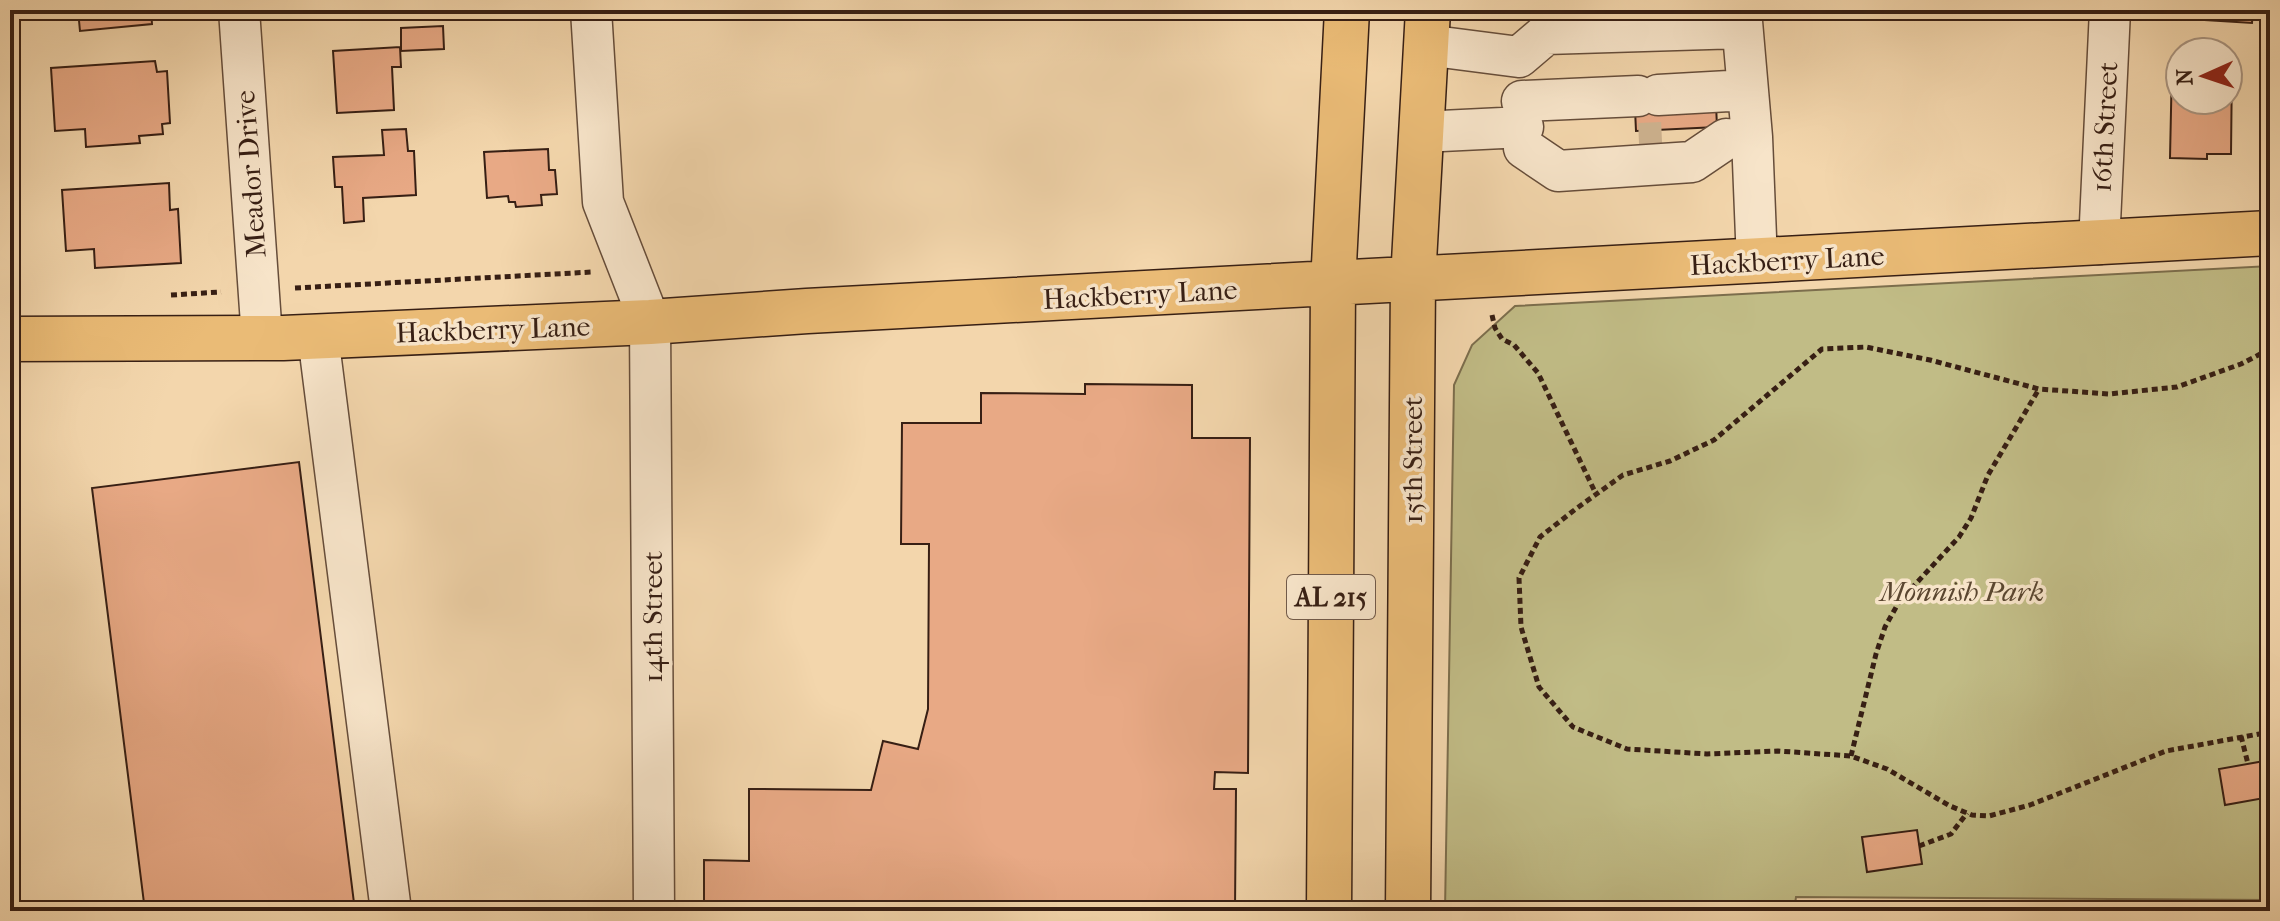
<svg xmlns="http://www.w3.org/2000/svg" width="2280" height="921" font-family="'IM FELL French Canon',serif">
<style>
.green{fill:#c1bc86;stroke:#7c6e4d;stroke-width:2}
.building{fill:#e8a985;stroke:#371f14;stroke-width:2}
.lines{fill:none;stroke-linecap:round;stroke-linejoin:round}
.minor-tunnel{stroke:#cdb18e;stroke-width:40;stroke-dasharray:40 20;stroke-linecap:butt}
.minor-casing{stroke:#664d3a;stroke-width:43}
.major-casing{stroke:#371f14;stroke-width:47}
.path{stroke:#371f14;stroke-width:5;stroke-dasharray:6 4;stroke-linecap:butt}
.minor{stroke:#f7e4c9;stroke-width:40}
.major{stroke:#eabb76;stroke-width:44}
.labels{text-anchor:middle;stroke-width:7;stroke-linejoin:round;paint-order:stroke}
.shield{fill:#f7e4c9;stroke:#715a4a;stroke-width:2}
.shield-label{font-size:26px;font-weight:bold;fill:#371f14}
.street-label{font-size:28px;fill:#371f14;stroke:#f7e4c9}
.park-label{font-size:28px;font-style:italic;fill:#5a4630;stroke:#f7e4c9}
</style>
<rect width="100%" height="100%" fill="#f3d6ac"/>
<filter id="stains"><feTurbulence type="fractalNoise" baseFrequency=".0025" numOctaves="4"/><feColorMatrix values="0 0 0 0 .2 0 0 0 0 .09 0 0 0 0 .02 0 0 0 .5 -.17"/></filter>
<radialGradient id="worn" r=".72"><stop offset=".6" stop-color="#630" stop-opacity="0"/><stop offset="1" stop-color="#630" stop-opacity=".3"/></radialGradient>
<path class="green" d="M2270,266v634l-474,-3 -2,14h-349l9,-526 18,-40 43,-39z"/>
<path class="building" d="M78,10h73l1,14 -72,7z
M2189,10h64l-1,13 -63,-4z
M443,26l1,23 -43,2v-23z
M400,47l1,20h-9l2,43 -57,3 -4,-62z
M155,61l2,11 10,-1 3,52 -8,1 1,10 -24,2 1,7 -54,4 -1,-18 -30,2 -4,-63z
M2172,63h8v37h48v-36h4l-1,90h-24v5l-37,-1z
M1716,104l1,23 -81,4 -1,-22z
M406,129l2,22h6l2,44 -53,3 1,23 -20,2 -2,-36h-7l-2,-30 51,-2 -2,-25z
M548,149l1,21h6l2,24 -16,1 1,10 -26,2 -1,-5h-6l-1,-6 -21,2 -3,-46z
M169,183l1,27 8,-1 3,54 -86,5 -1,-19 -28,2 -4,-61z
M1085,384l107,1v53h58l-2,335 -33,-1 -1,17h22l-1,122h-531v-51l45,1v-72l122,1 12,-49 35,8 10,-40 1,-165h-28l1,-121h79v-30l104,1z
M299,462l56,449h-210l-53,-423z
M2270,760v37l-45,8 -6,-36z
M1917,830l5,34 -55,8 -5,-35z"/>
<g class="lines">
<path class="minor-tunnel" d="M1639,143l23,-1"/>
<defs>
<path id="minor" d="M239,10l23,328
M591,10l12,192 47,120 4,589
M1741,10l11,127 5,125
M1426,45l93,12 27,-23 195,-6
M1658,95l89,-5
M1522,101l116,-5
M1421,132l102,-5
M1524,148l34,23 134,-9 34,-23
M2099,244l11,-234
M318,336l73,575"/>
<path id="major" d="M10,339l273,-1 367,-16 157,-11 1463,-78
M1329,911l4,-627 14,-274
M1408,911l5,-631 15,-270"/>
</defs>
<use href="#minor" class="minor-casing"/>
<use href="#major" class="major-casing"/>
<path class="path" d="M295,288l297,-16
M171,295l50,-3
M1492,315l3,13 7,11 12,6 24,28 58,121
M2270,349l-29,15 -64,23 -68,7 -70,-5 -109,-29 -64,-13 -44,2 -108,91 -44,21 -47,14 -46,33 -37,29 -21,41 2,49 18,60 34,40 54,22 80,5 71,-3 73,5 36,13 63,37 22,9 17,1 41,-11 136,-54 104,-19
M2241,736l7,28
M1851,756l25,-102 9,-27 14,-25 60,-65 12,-19 17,-43 51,-86
M1919,846l32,-12 16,-21"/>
<use href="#minor" class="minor"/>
<use href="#major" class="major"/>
</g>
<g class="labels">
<rect class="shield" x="1287" y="575" width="88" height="44" rx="6"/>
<g class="shield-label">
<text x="1331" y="606">AL 215</text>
</g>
<g class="street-label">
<text transform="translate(2104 127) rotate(-87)" y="10">16th Street</text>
<text transform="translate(250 174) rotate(-94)" y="10">Meador Drive</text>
<text transform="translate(1787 260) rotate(-3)" y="10">Hackberry Lane</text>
<text transform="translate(1140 294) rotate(-3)" y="10">Hackberry Lane</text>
<text transform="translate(493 329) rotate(-2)" y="10">Hackberry Lane</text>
<text transform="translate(1412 460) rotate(-90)" y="10">15th Street</text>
<text transform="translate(652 617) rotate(-90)" y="10">14th Street</text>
</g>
<g class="park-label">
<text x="1962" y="601">Monnish Park</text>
</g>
</g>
<rect width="2280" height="921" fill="none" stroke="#f3d6ac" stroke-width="40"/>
<rect x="12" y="12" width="2256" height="897" fill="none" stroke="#371f14" stroke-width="4"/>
<rect x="20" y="20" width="2240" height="881" fill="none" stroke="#371f14" stroke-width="2"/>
<g transform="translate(2204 76) rotate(267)"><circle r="38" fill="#f7e4c9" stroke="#aa9581" stroke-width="2"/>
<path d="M0-6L14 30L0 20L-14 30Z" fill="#8f2418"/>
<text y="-12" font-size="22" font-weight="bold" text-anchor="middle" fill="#371f14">N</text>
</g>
<rect width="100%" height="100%" filter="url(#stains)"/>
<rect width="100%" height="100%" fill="url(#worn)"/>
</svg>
